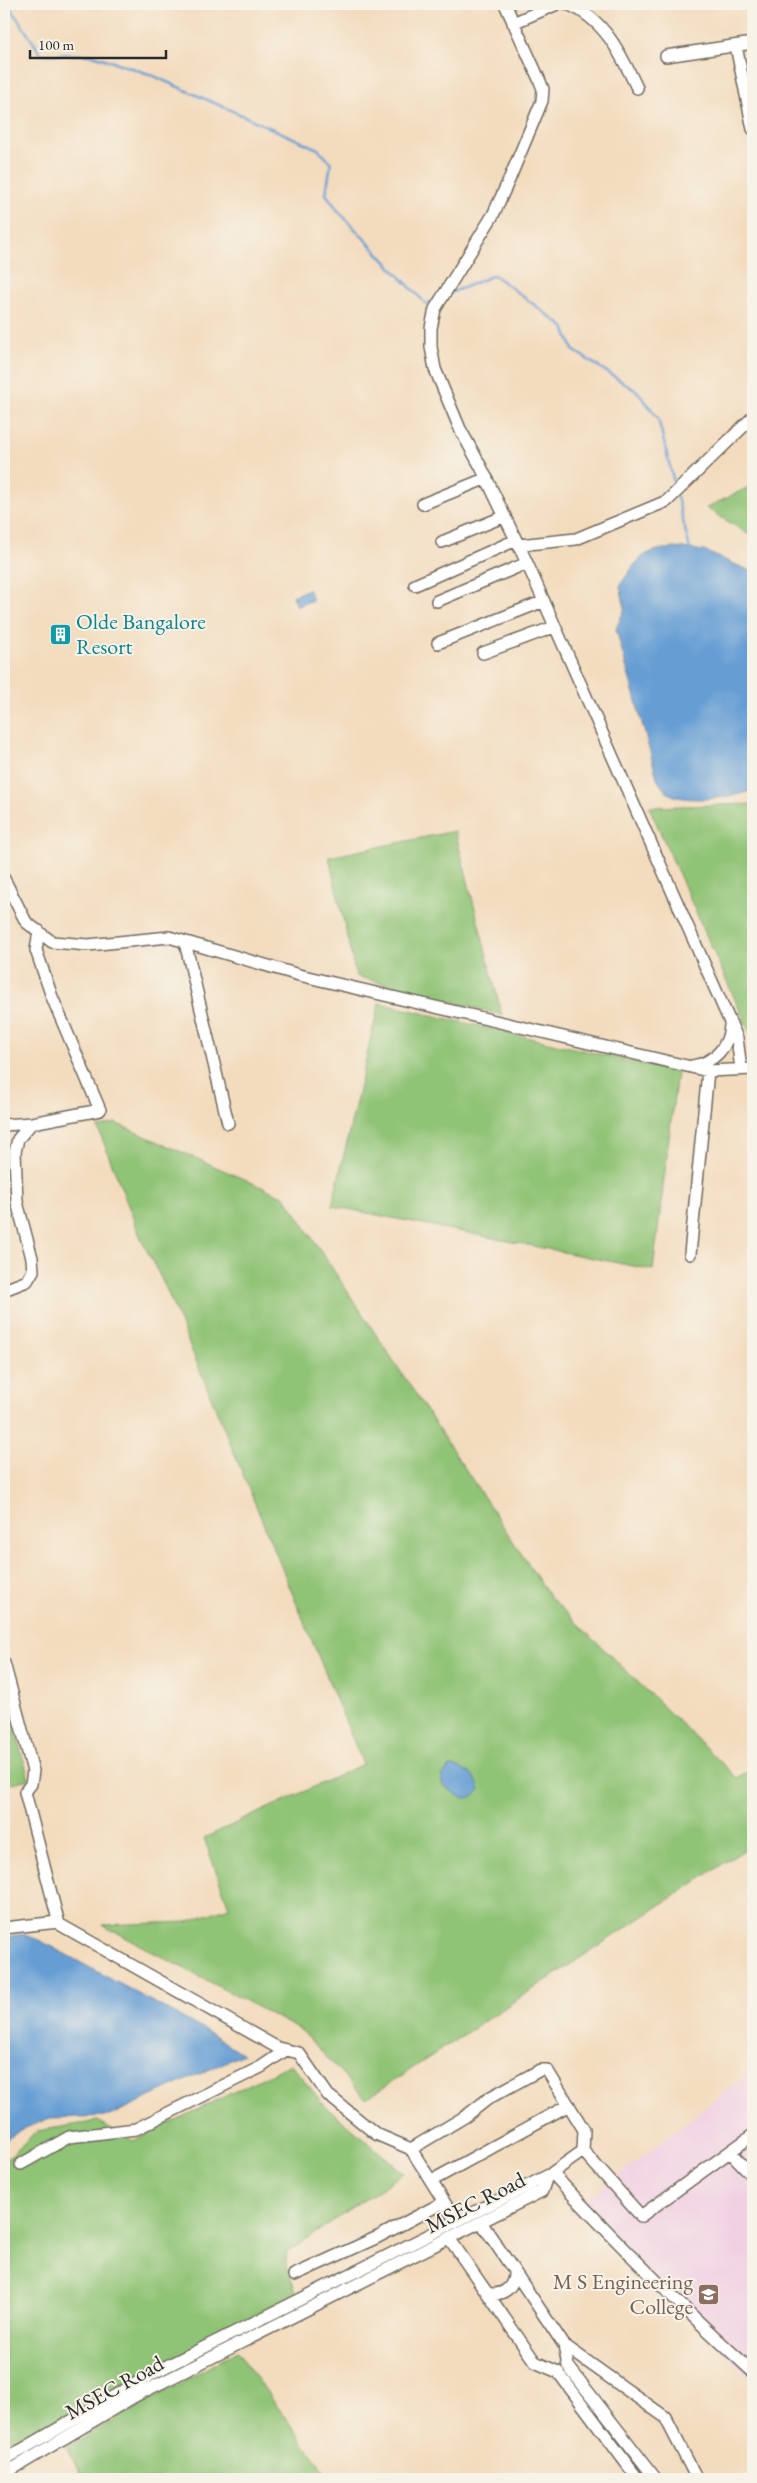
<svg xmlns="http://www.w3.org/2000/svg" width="757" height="2483" font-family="'EB Garamond',serif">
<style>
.built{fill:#f1d0e3}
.green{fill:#8fc375;stroke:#5d7750}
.water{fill:#669ed4;stroke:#486480}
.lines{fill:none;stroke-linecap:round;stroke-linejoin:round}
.stream{stroke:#669ed4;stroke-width:2.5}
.minor-casing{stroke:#71695e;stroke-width:14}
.minor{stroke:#fff;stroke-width:11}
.labels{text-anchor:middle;stroke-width:4;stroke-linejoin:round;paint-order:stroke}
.culture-label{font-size:22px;fill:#0d838f;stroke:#f7f3e8;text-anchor:start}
.street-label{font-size:22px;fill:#2b2b2b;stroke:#f7f3e8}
.education-label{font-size:22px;fill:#785e54;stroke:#f7f3e8;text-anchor:end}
</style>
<rect width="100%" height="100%" fill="#f7f3e8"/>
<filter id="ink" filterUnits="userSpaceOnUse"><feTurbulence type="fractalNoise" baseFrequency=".02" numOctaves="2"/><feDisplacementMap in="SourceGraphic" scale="10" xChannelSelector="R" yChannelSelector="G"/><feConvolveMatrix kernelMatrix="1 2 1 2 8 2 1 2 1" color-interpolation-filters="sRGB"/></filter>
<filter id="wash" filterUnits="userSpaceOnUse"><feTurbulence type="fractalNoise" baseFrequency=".0096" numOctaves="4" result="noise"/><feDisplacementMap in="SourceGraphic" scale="20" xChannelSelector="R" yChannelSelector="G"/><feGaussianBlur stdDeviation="1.12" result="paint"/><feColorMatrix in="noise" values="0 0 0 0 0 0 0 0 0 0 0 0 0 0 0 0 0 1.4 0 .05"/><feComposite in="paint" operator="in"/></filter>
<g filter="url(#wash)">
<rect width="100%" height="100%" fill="#f3dcbe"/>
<path class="built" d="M753,2070v312l-175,-175z"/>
<path class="green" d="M753,485v52l-47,-29z
M753,804v236l-104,-233z
M455,831l47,184 -146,-39 -27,-119z
M379,1003l298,69 -24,198 -321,-64z
M115,1123l170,74 265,400 187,181 16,-10v76l-387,255 -64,-68 -200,-106 85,-3 42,-15 -25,-69 159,-74 -198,-478 -23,-45 -44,-113z
M4,1691l25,88 -25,6z
M291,2064l33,41 80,68 -117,79 -1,11 11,32 -293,152v-286l33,-30 61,-10 35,20z
M237,2351l93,128h-247l-16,-32z"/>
<path class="water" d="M683,548l21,3 49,21v218c-18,8 -68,14 -85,3 -4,-3 -7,-8 -10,-12l-42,-152 9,-21 -5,-22c19,-31 26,-38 63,-38z
M308,589l5,11 -16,6 -4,-10z
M450,1767c14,0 27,9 30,23 -14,16 -24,4 -38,-6v-8z
M23,1934l18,7 169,92 33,21 -134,62 -59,2 -29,12 -17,11v-203z"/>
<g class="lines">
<path class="stream" d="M8,4l33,50 52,1 56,19 169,75 13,14 -5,31 13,18 87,92 10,-5
M448,294l46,-19 70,52 9,23 65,42 20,26 17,69
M677,497l13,52"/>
</g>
</g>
<g filter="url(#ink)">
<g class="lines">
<defs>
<path id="minor" d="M505,4l34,75 4,10 -1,12 -33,79 -16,35 -58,94 -4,19v19l4,22 25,60 21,38 46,96 210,475 4,31
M567,4c37,14 54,50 70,84
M513,23l44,-19
M736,46l17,83
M666,56l87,-13
M423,504l64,-26
M442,542l63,-26
M519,545l57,-6 91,-38 86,-84
M415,585l101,-45
M437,601l90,-38
M438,643l106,-42
M483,653l71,-26
M4,879l22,43 26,20 36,3 81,-8 130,38 409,96 45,-2
M185,942l43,181
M692,1066c22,-3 37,-19 38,-41
M4,1125l28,-2 68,-13 -48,-113 -16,-47 3,-19
M690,1254l18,-183
M4,1290l23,-9 6,-10 -1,-13 -15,-56 -2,-50 3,-13 14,-16
M4,1663l29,108 -2,13 -6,8 34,132 219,124 21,5 29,42 48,39 35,15
M4,1928l54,-6
M583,2151l58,65 112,-81
M730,2152l23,24
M21,2164l48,-27 67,-8 125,-62 25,-17
M431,2181l138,-76
M456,2221l-45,-72 55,-33 23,-18 51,-28h7l37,60 -1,21 -31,22c64,69 131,136 201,199
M481,2222l83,123 4,21 88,113
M449,2238l86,124 23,10 80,107
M294,2275l84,-38 66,-35
M487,2293c16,4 28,-6 27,-22
M564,2345l101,72 32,62
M4,2460l155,-90 390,-195
M4,2474l131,-78 407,-205 5,-15"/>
</defs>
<use href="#minor" class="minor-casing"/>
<use href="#minor" class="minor"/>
</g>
</g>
<defs>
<symbol id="building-square" viewBox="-11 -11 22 22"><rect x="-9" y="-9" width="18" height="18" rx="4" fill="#0f9aa8" stroke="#f7f3e8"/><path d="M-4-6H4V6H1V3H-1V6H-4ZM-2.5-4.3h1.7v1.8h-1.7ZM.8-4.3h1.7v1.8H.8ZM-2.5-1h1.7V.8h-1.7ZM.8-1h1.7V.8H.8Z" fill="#fff"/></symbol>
<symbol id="university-square" viewBox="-11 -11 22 22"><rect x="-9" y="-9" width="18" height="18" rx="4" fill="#8d6e63" stroke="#f7f3e8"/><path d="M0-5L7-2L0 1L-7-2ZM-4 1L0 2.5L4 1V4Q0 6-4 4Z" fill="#fff"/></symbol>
</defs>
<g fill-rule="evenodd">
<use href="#building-square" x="48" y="622" width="25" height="25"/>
<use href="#university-square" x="696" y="2282" width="25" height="25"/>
</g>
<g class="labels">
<g class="culture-label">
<text x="76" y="629">Olde Bangalore<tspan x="76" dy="25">Resort</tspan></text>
</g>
<g class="street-label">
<text transform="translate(475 2202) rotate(-27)" y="8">MSEC Road</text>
<text transform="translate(114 2387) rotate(-29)" y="8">MSEC Road</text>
</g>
<g class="education-label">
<text x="693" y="2289">M S Engineering<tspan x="693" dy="25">College</tspan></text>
</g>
</g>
<rect width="757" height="2483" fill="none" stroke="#f7f3e8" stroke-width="20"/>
<path d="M30 50v8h136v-8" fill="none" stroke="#2b2b2b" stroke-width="2.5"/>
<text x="38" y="50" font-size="15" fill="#2b2b2b" stroke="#f7f3e8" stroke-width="4" paint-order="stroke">100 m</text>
</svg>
